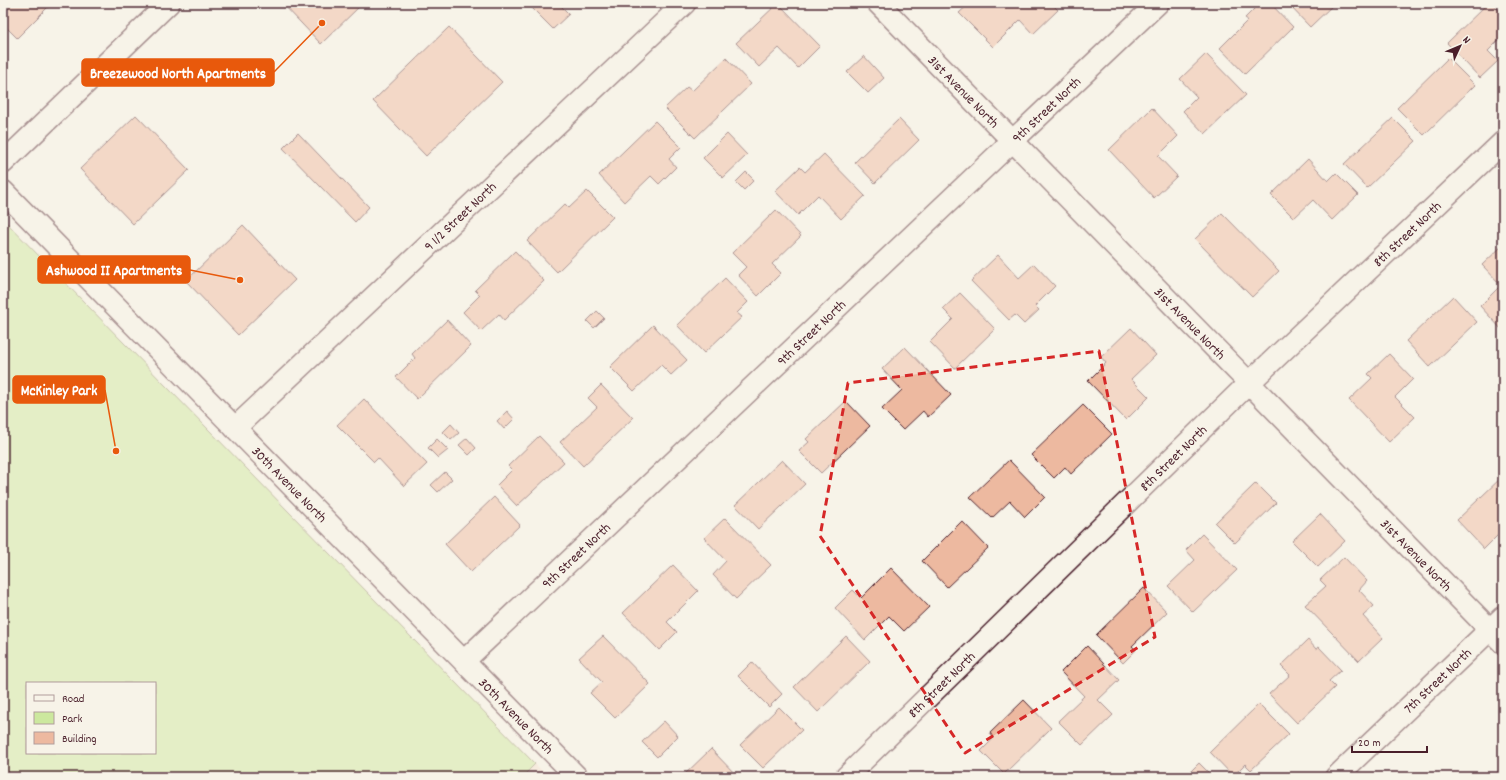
<svg xmlns="http://www.w3.org/2000/svg" width="1506" height="780" font-family="Dekko,sans-serif">
<style>
.built{fill:#f4e2d2}
.green{fill:#cce89e;stroke:#8b8464;fill-rule:evenodd}
.building{fill:#edb9a0;stroke:#4a1f2b}
.lines{fill:none;stroke-linecap:round;stroke-linejoin:round}
.street-casing{stroke:#4a1f2b;stroke-width:24}
.street{stroke:#f7f3e8;stroke-width:21}
.marked{fill:none;stroke:#d62828;stroke-width:3;stroke-dasharray:8 5;stroke-linejoin:round}
.labels{text-anchor:middle;stroke-width:3.5;stroke-linejoin:round;paint-order:stroke}
.street-label{font-size:14px;fill:#4a1f2b;stroke:#f7f3e8}
.leader{fill:none;stroke:#e8590c;stroke-width:1.5}
.callout-dot{fill:#e8590c;stroke:#f7f3e8;stroke-width:1.5}
.callout{fill:#e8590c;stroke:#e8590c;stroke-width:1.5}
.callout-label{font-size:15px;text-anchor:middle;font-weight:bold;fill:#fff}
</style>
<rect width="100%" height="100%" fill="#f7f3e8"/>
<filter id="ink" filterUnits="userSpaceOnUse"><feTurbulence type="fractalNoise" baseFrequency=".025" numOctaves="2"/><feDisplacementMap in="SourceGraphic" scale="8" xChannelSelector="R" yChannelSelector="G"/><feConvolveMatrix kernelMatrix="1 2 1 2 8 2 1 2 1" color-interpolation-filters="sRGB"/></filter>
<g filter="url(#ink)">
<path class="built" d="M535,764l13,13h-26z"/>
<path class="green" d="M3,219l532,545 -13,13h-519zM27,683h128v70h-128z"/>
<path class="building" d="M3,3h46l1,2 -33,33 -14,-14z
M282,3h81l-42,41z
M527,3h31l11,11 -16,15z
M778,3l42,43 -22,22 -19,-20 -20,19 -23,-24z
M970,3h81l7,7 -25,24 -13,-14 -27,27 -34,-34z
M1260,3h10l23,24 -48,47 -25,-26 28,-28 -3,-2z
M1287,3h48l-25,24z
M1488,3h4l11,12v21l-15,15 10,10 -18,17 -33,-35z
M449,27l53,55 -76,74 -53,-55z
M1206,54l40,41 -41,39 -22,-23 14,-14 -17,-18z
M864,56l20,22 -16,15 -21,-21z
M726,58l25,26 -56,54 -30,-30 22,-21 5,4z
M1448,58l27,27 -51,50 -27,-27z
M1152,108l26,28 -20,20 19,20 -23,22 -45,-48z
M136,115l53,55 -56,54 -53,-55z
M1393,118l23,23 -49,47 -23,-24z
M899,119l20,21 -44,43 -20,-21z
M655,121l26,26 -12,12 7,8 -17,17 -8,-8 -27,26 -25,-27z
M298,133l71,74 -14,15 -72,-74z
M727,134l20,21 -24,23 -20,-20z
M824,154l41,42 -24,23 -23,-24 -20,20 -23,-24 25,-24 5,5z
M1308,159l20,22 8,-8 22,22 -26,25 -19,-20 -19,18 -23,-23z
M746,172l8,8 -10,10 -8,-8z
M587,191l26,26 -56,55 -30,-31 38,-37 4,4z
M776,210l25,26 -29,28 9,9 -23,23 -20,-21 8,-8 -14,-14z
M1222,213l57,58 -27,26 -57,-58z
M243,225l52,55 -57,55 -52,-54z
M1503,245v86l-23,-25 21,-21 -19,-20z
M515,251l29,30 -40,39 -5,-6 -18,17 -18,-19 17,-17 -5,-5z
M998,255l21,23 15,-14 21,22 -20,20 4,4 -15,14 -9,-9 -6,5 -38,-39z
M725,278l23,24 -11,11 5,4 -38,36 -27,-28z
M960,293l35,36 -40,39 -25,-26 23,-23 -10,-10z
M1453,296l24,26 -47,45 -24,-26z
M597,311l7,7 -10,10 -7,-7z
M447,320l24,26 -54,53 -21,-22 19,-19 -3,-4z
M653,325l34,35 -16,15 -10,-10 -27,26 -24,-24z
M1131,328l25,27 -25,24 18,18 -23,23 -38,-39 18,-18 -5,-6z
M905,347l46,48 -23,22 -5,-6 -20,19 -21,-21 20,-19 -20,-21z
M1389,354l24,25 -18,18 20,20 -26,25 -40,-42 23,-22 -4,-4z
M601,385l32,33 -50,48 -23,-24 37,-35 -9,-9z
M364,399l63,65 -23,22 -26,-28 -4,4 -37,-37z
M846,401l24,25 -49,47 -22,-22 10,-9 -3,-3z
M1083,405l29,29 -41,40 -6,-7 -11,11 -23,-23z
M507,411l7,8 -10,10 -7,-8z
M451,424l8,9 -8,7 -8,-8z
M539,436l25,26 -47,44 -20,-21 15,-15 -4,-4z
M467,438l9,10 -7,7 -10,-10z
M437,439l11,11 -10,8 -10,-10z
M782,460l23,24 -47,45 -23,-24z
M1009,460l36,37 -20,20 -15,-16 -18,17 -22,-21z
M445,472l7,7 -14,13 -7,-7z
M1503,476v54l-19,19 -27,-29z
M1256,483l20,20 -41,40 -20,-20z
M494,497l26,28 -49,47 -26,-28z
M1320,514l25,27 -27,26 -26,-26z
M725,518l46,47 -35,34 -23,-24 13,-14 -22,-23z
M962,521l26,27 -41,39 -25,-26z
M1202,534l35,36 -44,42 -25,-26 27,-26 -9,-10z
M1344,557l23,24 -8,9 15,16 -11,10 20,22 -24,23 -54,-56 21,-19 -6,-6z
M673,565l25,26 -31,31 10,10 -18,18 -36,-37z
M891,568l38,39 -25,24 -15,-15 -24,24 -30,-32 18,-18 8,8z
M1144,588l23,24 -35,34 4,4 -13,13 -27,-28z
M603,636l47,48 -35,34 -25,-25 12,-11 -23,-24z
M846,636l24,25 -52,51 -24,-25z
M1308,640l8,9 3,-2 22,23 -12,11 6,6 -38,36 -28,-29 21,-19 -9,-9z
M1087,646l32,34 -21,20 15,15 -31,30 -24,-24 26,-25 -23,-24z
M752,662l30,32 -13,13 -31,-31z
M1024,700l27,28 -47,46 -23,-23 13,-13 -4,-5z
M1259,704l30,30 -38,36 -6,-6 -12,12 -23,-24z
M779,707l23,23 -39,38 -23,-23z
M664,721l14,15 -21,21 -15,-15z
M711,749l27,28h-56z
M1199,763l14,14h-28z"/>
<g class="lines">
<defs>
<g id="street">
<path id="s1" d="M878,3l625,640"/>
<path d="M3,163l166,-160"/>
<path id="s2" d="M3,191l574,586"/>
<path id="s3" d="M235,428l450,-425"/>
<path id="s4" d="M464,661l694,-658"/>
<path id="s5" d="M846,777l403,-394 254,-241"/>
<path id="s6" d="M1336,777l167,-160"/>
</g>
</defs>
<use href="#street" class="street-casing"/>
<use href="#street" class="street"/>
</g>
</g>
<path d="M0 0H1506V780H0ZM1099,351l56,286 -190,116 -145,-217 28,-153z" fill="#f7f3e8" fill-opacity=".55" fill-rule="evenodd"/>
<path class="marked" d="M1099,351l56,286 -190,116 -145,-217 28,-153z"/>
<g class="labels">
<g class="street-label">
<text dy="5" stroke="none"><textPath href="#s1" startOffset="123">31st Avenue North</textPath></text>
<text dy="5" stroke="none"><textPath href="#s4" startOffset="802">9th Street North</textPath></text>
<text dy="5" stroke="none"><textPath href="#s3" startOffset="309">9 1/2 Street North</textPath></text>
<text dy="5" stroke="none"><textPath href="#s5" startOffset="781">8th Street North</textPath></text>
<text dy="5" stroke="none"><textPath href="#s1" startOffset="447">31st Avenue North</textPath></text>
<text dy="5" stroke="none"><textPath href="#s4" startOffset="478">9th Street North</textPath></text>
<text dy="5" stroke="none"><textPath href="#s5" startOffset="457">8th Street North</textPath></text>
<text dy="5" stroke="none"><textPath href="#s2" startOffset="410">30th Avenue North</textPath></text>
<text dy="5" stroke="none"><textPath href="#s4" startOffset="154">9th Street North</textPath></text>
<text dy="5" stroke="none"><textPath href="#s1" startOffset="771">31st Avenue North</textPath></text>
<text dy="5" stroke="none"><textPath href="#s6" startOffset="140">7th Street North</textPath></text>
<text dy="5" stroke="none"><textPath href="#s5" startOffset="133">8th Street North</textPath></text>
<text dy="5" stroke="none"><textPath href="#s2" startOffset="734">30th Avenue North</textPath></text>
</g>
</g>
<path class="leader" d="M322 23L274 72M240 280L190 270M116 451L105 390"/>
<g class="callout-dot">
<circle cx="322" cy="23" r="4"/>
<circle cx="240" cy="280" r="4"/>
<circle cx="116" cy="451" r="4"/>
</g>
<g class="callout">
<rect x="82" y="59" width="192" height="27" rx="4"/>
<rect x="38" y="256" width="152" height="27" rx="4"/>
<rect x="13" y="376" width="92" height="27" rx="4"/>
</g>
<g class="callout-label">
<text x="178" y="78">Breezewood North Apartments</text>
<text x="114" y="275">Ashwood II Apartments</text>
<text x="59" y="395">McKinley Park</text>
</g>
<rect width="1506" height="780" fill="none" stroke="#f7f3e8" stroke-width="16"/>
<rect x="8" y="8" width="1490" height="764" fill="none" stroke="#4a1f2b" stroke-width="1.5" filter="url(#ink)"/>
<rect x="26" y="682" width="130" height="72" fill="#f7f3e8" stroke="#b29e9c"/>
<rect x="34" y="695" width="20" height="6" fill="#f7f3e8" stroke="#b29e9c"/>
<text x="62" y="702" font-size="12" fill="#4a1f2b">Road</text>
<rect x="34" y="712" width="20" height="12" fill="#cce89e" stroke="#b29e9c"/>
<text x="62" y="722" font-size="12" fill="#4a1f2b">Park</text>
<rect x="34" y="732" width="20" height="12" fill="#edb9a0" stroke="#b29e9c"/>
<text x="62" y="742" font-size="12" fill="#4a1f2b">Building</text>
<g transform="translate(1460 46) rotate(46)" stroke="#f7f3e8" stroke-width="3" paint-order="stroke">
<path d="M0-3L7 15L0 10L-7 15Z" fill="#4a1f2b"/>
<text y="-6" font-size="11" font-weight="bold" text-anchor="middle" fill="#4a1f2b">N</text>
</g>
<path d="M1352 746v6h75v-6" fill="none" stroke="#4a1f2b" stroke-width="2"/>
<text x="1358" y="746" font-size="12" fill="#4a1f2b" stroke="#f7f3e8" stroke-width="3" paint-order="stroke">20 m</text>
</svg>
